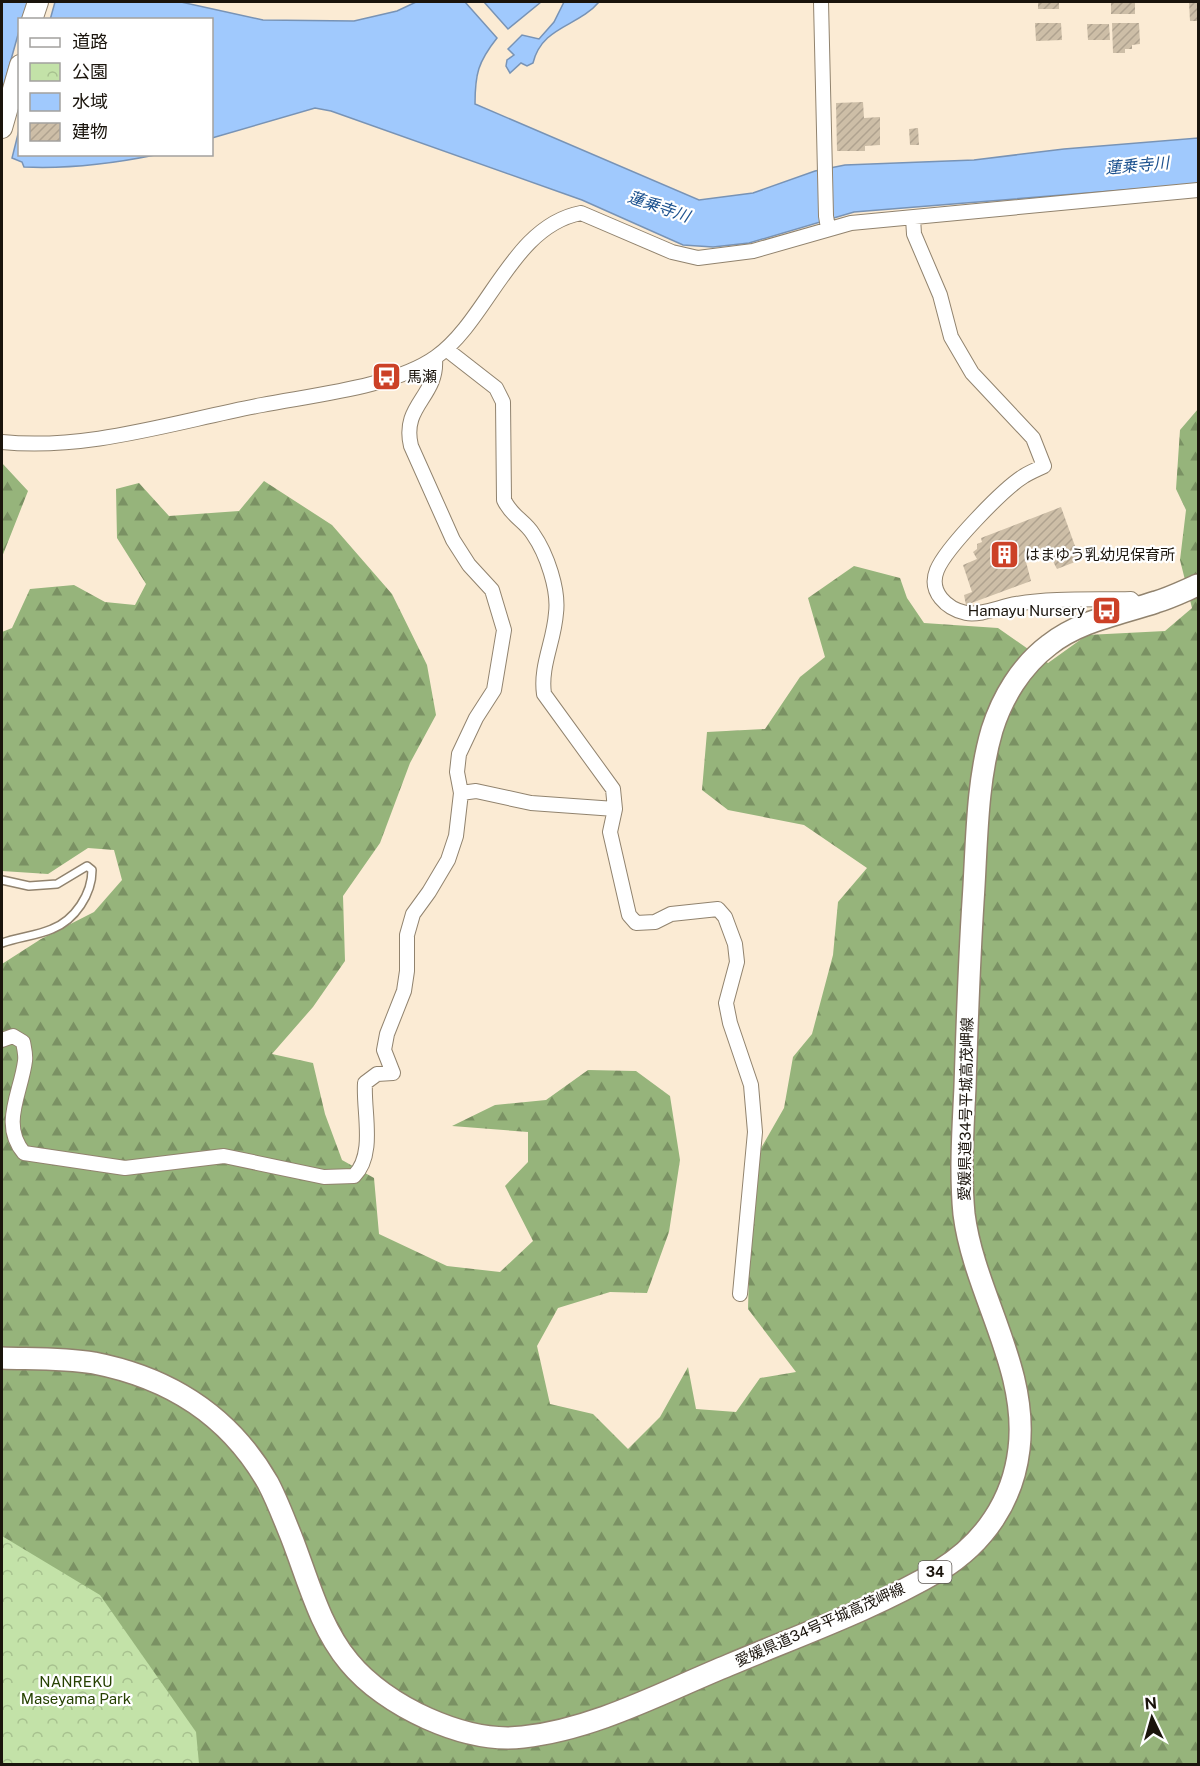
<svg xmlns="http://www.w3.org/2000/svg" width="1200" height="1766" font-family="'Public Sans','Noto Sans JP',sans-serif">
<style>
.forest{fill:url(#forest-firs)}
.park{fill:url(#park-crowns)}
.water{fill:#a0c9fd;stroke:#7893b5;stroke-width:1.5}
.building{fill:url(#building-hatch)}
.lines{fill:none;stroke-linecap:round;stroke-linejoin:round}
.service-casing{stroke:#91836e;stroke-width:10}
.minor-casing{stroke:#91836e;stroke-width:16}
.secondary-casing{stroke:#91836e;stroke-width:22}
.primary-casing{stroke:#91836e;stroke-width:24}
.service{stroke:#fff;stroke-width:7}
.minor{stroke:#fff;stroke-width:14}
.secondary{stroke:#fff;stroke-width:20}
.primary{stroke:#fff;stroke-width:21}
.labels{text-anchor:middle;stroke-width:4.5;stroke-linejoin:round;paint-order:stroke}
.shield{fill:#fff;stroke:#5f5a55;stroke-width:1.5}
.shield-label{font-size:14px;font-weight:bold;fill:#1a140c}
.poi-label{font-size:15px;fill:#1a140c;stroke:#fff;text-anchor:start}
.street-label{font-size:15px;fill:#1a140c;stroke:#fff}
.park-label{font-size:15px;fill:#264101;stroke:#fff}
.water-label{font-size:16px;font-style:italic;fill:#1d528f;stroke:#fff}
</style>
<defs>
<pattern id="forest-firs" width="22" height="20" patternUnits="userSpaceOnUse" patternTransform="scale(1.5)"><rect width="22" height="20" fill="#96b47b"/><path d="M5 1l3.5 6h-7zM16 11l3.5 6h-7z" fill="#7a9163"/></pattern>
<pattern id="park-crowns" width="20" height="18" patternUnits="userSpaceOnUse" patternTransform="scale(1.5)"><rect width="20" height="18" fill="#c3e2a8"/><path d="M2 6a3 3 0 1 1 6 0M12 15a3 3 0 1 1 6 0" fill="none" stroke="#a7c18f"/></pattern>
<pattern id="building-hatch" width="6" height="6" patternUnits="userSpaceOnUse" patternTransform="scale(1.5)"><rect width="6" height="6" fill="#cdbea7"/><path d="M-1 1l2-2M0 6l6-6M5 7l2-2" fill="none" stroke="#afa28f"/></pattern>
</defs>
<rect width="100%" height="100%" fill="#fbebd4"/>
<path class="forest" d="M1198,409v1355h-1196v-800l39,-25 53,-27 28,-32 -8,-30 -26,-2 -40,26 -46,-3v-239l10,-4 18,-39 44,-4 31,17 30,3 11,-21 -29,-46 -1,-49 23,-6 30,33 70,-5 25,-30 68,44 60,69 35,71 9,50 -26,48 -30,80 -37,53 2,65 -32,46 -41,47 41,9 12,51 17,46 32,18 5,56 68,32 53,6 33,-31 -28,-55 23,-24v-30l-76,-6 43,-21 51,-5 42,-30 48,1 34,25 10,64 -11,72 -22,61 -37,-1 -52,16 -21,38 13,58 43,10 35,35 32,-32 28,-50 8,42 40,3 24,-34 36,-6 -48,-63 4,-145 32,-56 9,-51 19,-23 21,-79 5,-53 29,-34 -63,-43 -76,-15 -26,-20 5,-58 58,-3 35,-52 25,-20 -17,-59 46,-32 46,12 7,20 17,25 74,5 50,35 39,-28 78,-4 27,-23 -12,-48 6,-50 -10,-21 4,-59z
M2,463l26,28 -26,66z"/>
<path class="park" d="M2,1536l98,59 96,137 3,32h-197z"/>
<path class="water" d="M2,2h26l-5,17 -3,1 -1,11 -17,61z
M55,2h126l82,18 91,1 43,-10 19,-9h49l32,36c-19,24 -22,36 -22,66l224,96 54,-7 62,-22 30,-6 129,-5 90,-11 134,-11v46l-344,28 -105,31 -36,4 -30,-2 -101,-45 -251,-89 -16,-3 -103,30v-118h-162z
M484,2h57l-33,27z
M564,2h35c-21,25 -57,24 -66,61l-6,3 -6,-3 -11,10 -4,-7 1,-6 7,-5 -6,-6 14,-14 17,4 15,-17z
M19,130l1,24 135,1c-44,9 -86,14 -131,12l-2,-5 -10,-4z"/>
<path class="building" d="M1038,2h21v7h-21z
M1111,2h24v12h-24z
M1189,2h9v19h-8z
M1035,23h26l1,17 -26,1z
M1112,23h27l1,21 -8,1v4h-7v4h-12z
M1087,24h22l1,16h-22z
M863,102l1,16 16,-1v28l-15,1v5h-28l-1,-48z
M918,128l1,17h-9l-1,-16z
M1061,507l19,53 -23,9 -10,-19 -22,8 6,23 -65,24 -2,-10 8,-3 -9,-27 14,-6 -4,-7 4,-3v-5l5,-2 -1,-4z"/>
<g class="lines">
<defs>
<path id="service" d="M2,880l27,6 28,-2 30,-18 5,4c0,24 -17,50 -40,59 -16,7 -34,8 -50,14"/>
<path id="minor" d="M821,2l5,214 2,12
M913,218l1,16 26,61 11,42 21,36 61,65 11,28c-6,3 -14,6 -20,10 -21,13 -78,72 -87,94 -9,22 10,39 29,43 14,3 36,-7 50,-9 37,-6 77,-4 115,-5l8,8
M446,349l50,39 7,14 1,98c8,17 20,20 29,34 14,20 26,56 23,79 -2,29 -16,53 -12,81l69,95 2,20 -5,23 19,83 7,8 19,-1 16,-8 47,-5 7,8 10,27 2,18 -11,41 4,20 21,62 4,47 -15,162
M2,442c86,9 175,-21 260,-37 51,-10 132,-18 174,-48 53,-38 76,-131 145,-144l91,39 26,6 55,-7 98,-28 347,-33
M461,793l15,-2 55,12 84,6
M2,1040l11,-4 10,6c1,6 3,13 2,19 -4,32 -25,64 -1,92l101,15 99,-12 100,21 30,-1c22,-22 9,-65 11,-93l12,-9 16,-1 -9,-23 3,-16 17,-43 3,-20v-36l6,-21 16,-22 19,-32 8,-24 5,-43 -4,-21 2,-18 17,-36 18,-28 10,-60 -12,-40 -23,-25 -16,-25 -42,-94c-10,-41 27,-49 24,-87"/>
<path id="secondary" d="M32,20l6,-18
M2,128l18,-63"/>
<path id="primary" d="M2,1358c30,1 62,0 92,5 76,15 135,52 174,120 9,17 16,36 23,53 17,43 28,90 58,126 36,44 116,82 174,75 72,-8 140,-45 206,-72 71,-30 145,-56 211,-95 44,-27 73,-69 79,-121 10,-81 -45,-156 -55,-235 -4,-41 -1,-86 1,-127 2,-62 4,-123 8,-185 4,-57 3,-117 19,-172 10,-32 29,-64 57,-85 30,-24 71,-31 107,-43 14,-4 28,-11 42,-17"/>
</defs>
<use href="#service" class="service-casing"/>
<use href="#minor" class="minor-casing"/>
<use href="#secondary" class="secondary-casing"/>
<use href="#primary" class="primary-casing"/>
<use href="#service" class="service"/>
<use href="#minor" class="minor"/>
<use href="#secondary" class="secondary"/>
<use href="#primary" class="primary"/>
</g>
<defs>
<symbol id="bus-square" viewBox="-11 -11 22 22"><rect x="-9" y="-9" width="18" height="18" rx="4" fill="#cc4127" stroke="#fff"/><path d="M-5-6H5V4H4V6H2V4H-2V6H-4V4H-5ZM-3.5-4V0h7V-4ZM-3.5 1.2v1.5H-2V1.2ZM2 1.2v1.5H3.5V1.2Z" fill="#fff"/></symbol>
<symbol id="building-square" viewBox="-11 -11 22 22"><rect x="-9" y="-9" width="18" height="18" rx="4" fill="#cc4127" stroke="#fff"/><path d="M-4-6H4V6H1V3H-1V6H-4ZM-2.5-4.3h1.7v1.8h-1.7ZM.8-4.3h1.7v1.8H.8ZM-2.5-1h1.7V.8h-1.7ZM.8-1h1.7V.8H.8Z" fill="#fff"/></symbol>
</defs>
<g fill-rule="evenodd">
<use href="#bus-square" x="370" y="360" width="33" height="33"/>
<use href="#building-square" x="988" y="538" width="33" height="33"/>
<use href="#bus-square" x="1090" y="594" width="33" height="33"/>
</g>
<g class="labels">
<rect class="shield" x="918.5" y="1561" width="33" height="22" rx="4.5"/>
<g class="shield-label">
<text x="935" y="1577">34</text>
</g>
<g class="poi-label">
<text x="407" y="382">馬瀬</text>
<text x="1025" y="560">はまゆう乳幼児保育所</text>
<text x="1085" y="616" text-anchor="end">Hamayu Nursery</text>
</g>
<g class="street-label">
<text transform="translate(966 1109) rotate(-89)" y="5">愛媛県道34号平城高茂岬線</text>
<text transform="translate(820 1625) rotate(-24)" y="5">愛媛県道34号平城高茂岬線</text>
</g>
<g class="park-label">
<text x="76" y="1687">NANREKU<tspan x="76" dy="17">Maseyama Park</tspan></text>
</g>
<g class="water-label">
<text transform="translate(1137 165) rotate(-5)" y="6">蓮乗寺川</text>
<text transform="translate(659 206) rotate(19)" y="6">蓮乗寺川</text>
</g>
</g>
<rect width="1200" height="1766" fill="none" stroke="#1a140c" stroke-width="6"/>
<rect x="18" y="18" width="195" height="138" fill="#ffffff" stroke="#a3a19e" stroke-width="1.5"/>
<rect x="30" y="38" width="30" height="9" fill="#ffffff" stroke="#a3a19e" stroke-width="1.5"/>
<text x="72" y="48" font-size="18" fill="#1a140c">道路</text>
<rect x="30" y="63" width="30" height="18" fill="url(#park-crowns)" stroke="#a3a19e" stroke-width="1.5"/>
<text x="72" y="78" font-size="18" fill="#1a140c">公園</text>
<rect x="30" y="93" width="30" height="18" fill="#a0c9fd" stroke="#a3a19e" stroke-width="1.5"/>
<text x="72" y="108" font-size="18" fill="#1a140c">水域</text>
<rect x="30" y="123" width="30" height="18" fill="url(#building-hatch)" stroke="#a3a19e" stroke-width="1.5"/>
<text x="72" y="138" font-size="18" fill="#1a140c">建物</text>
<g transform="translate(1152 1718) rotate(355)" stroke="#ffffff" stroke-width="4.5" paint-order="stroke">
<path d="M0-4.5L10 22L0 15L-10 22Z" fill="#1a140c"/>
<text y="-9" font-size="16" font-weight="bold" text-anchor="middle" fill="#1a140c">N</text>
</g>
</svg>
